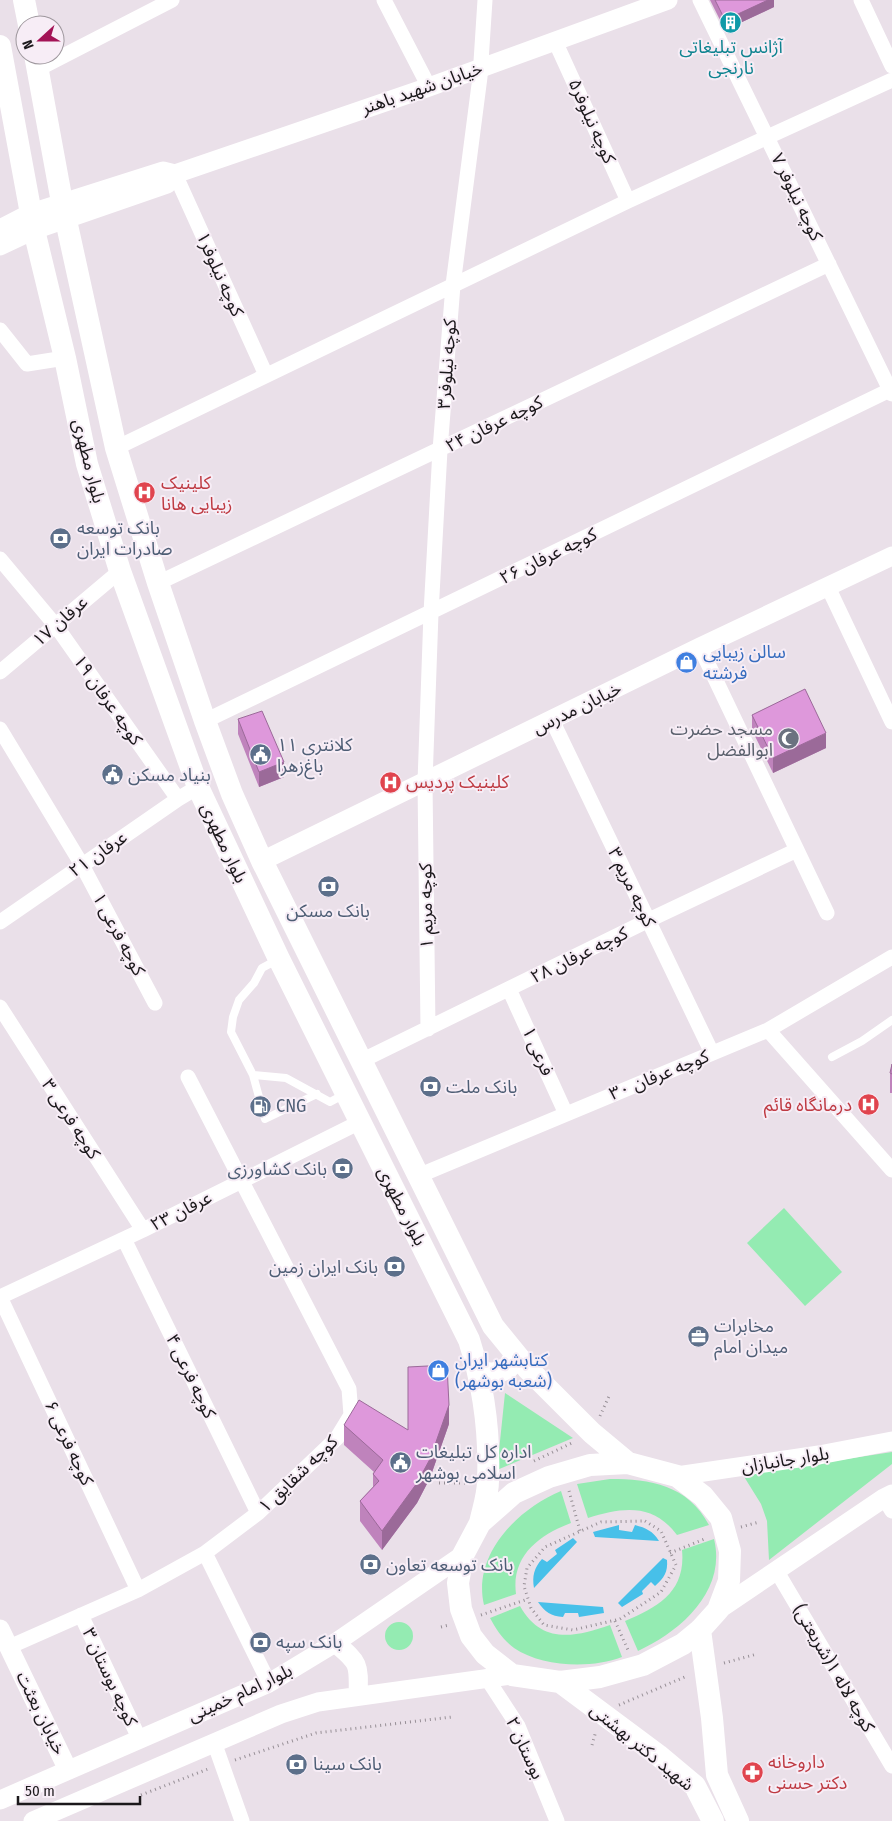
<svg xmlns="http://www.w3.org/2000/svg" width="892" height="1821" font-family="'Fira Sans Condensed','Noto Sans Arabic',sans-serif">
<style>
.green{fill:#94ebb2}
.water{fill:#47c0e9}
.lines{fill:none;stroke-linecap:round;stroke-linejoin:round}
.path{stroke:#978f96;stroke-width:3;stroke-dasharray:1 4;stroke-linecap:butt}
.service{stroke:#fff;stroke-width:8}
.minor{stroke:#fff;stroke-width:15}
.tertiary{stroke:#fff;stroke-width:19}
.secondary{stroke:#fff;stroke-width:22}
.wall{fill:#bf83bc}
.shaded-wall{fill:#9b6a99}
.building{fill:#de98db;stroke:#9b6a99}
.labels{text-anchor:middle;stroke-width:4;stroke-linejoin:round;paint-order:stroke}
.culture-label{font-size:18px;fill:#0d838f;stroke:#f7edf6}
.street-label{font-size:18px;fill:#1b181b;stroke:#f7edf6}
.health-label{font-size:18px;fill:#be3a42;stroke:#f7edf6;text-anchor:start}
.service-label{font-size:18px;fill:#4e5e75;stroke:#f7edf6;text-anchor:start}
.shop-label{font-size:18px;fill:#366cbe;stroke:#f7edf6;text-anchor:start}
.worship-label{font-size:18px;fill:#5b616d;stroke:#f7edf6;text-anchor:end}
</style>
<rect width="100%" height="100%" fill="#eae0e9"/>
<path class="green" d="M784,1208l58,64 -37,34 -58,-63z
M505,1393l68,45 -76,32z
M892,1452v12l-123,96 -2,-39 -6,-17 -18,-29z
M610,1479c40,0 78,6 99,46l-32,10c-24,-32 -54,-28 -89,-17l-11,-34z
M561,1491l10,32c-32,12 -60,33 -55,71l-32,11c-12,-51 34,-96 77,-114z
M714,1539c13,52 -34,93 -76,112l-13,-30c34,-14 61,-30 57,-71z
M520,1606c22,39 55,31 90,19l12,32c-31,12 -80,10 -108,-9 -11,-8 -18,-19 -24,-30z
M385 1636a14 14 0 1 1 28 0a14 14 0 1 1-28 0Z"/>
<path class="water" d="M619,1525v5l13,2 3,-7c11,3 18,6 24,16l-64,-4 -2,-5z
M573,1538l4,4 -43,46c-2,-12 0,-20 8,-29l5,3 10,-8 -2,-4z
M663,1558l4,2c1,12 -3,18 -12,26l-4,-4 -9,9 1,3 -21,13 -4,-4z
M538,1602l65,5 1,6 -25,4 -1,-4h-13l-2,4c-12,-1 -18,-5 -25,-15z"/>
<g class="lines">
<path class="path" d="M600,1416l10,-22
M534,1461l40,-19
M439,1483h32
M569,1491l11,40
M645,1521l16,10 15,34 -15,27 -41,27 -47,11 -29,-5 -13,-17 -7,-22 3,-18 18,-21 56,-25z
M741,1527l18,-5
M670,1553l37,-15
M481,1615l47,-16
M615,1621l13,29
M441,1627l8,-2
M724,1663l33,-9
M619,1705l68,-29
M592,1745l4,-14
M235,1760l81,-27 136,-16
M141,1795l67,-26"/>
<path class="service" d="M277,960l-15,8 -8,15 -15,17 -6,17 -2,15 22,43 33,3 44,24 15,-8
M832,1057l30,-16 30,-21
M253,1075l12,44 52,-25"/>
<path class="minor" d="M384,0l45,87
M700,0l192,394
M861,0l31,66
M555,41l73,160
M38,69l134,-69
M175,174l91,201
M0,330l27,34 38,-6
M116,448l512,-247 264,-121
M0,559l56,67 122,173
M158,583l671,-319
M828,587l64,135
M700,647l127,266
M0,672l120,-101
M552,720l160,333
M205,721l685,-331
M0,729l82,136 73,138
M0,922l178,-123 20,-12
M509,989l57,125
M0,1007l143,223
M428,1029l-3,-247 6,-169 9,-163 13,-165 27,-208 5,-77
M768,1030l124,140
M361,1061l288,-141 148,-70
M418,1176l350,-146 124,-73
M124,1239l134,274
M0,1297l143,-67 217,-108
M0,1297l138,293
M884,1498l8,13
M205,1553l64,130
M776,1570l116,196
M81,1615l58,123
M9,1647l129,-57 67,-37 53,-40 79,-75 14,-23 -2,-26 -161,-312
M486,1677l32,49 39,95
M214,1742l28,79"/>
<path class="tertiary" d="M0,229l31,-16 132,-42 12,3 254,-87 239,-87
M0,246l34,-16 133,-46 8,-10
M262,861l438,-214 192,-91
M677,1476l142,-21 73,-14
M718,1610l166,-112 8,-4
M0,1629l68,141
M335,1643c25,20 24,22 23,53
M0,1800l269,-117 66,-40 128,-88
M33,1821l248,-107 37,-12 194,-27"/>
<path class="secondary" d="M24,0l5,25
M0,46l34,184 31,128 22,106 33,107 78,216 81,172 190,381c15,47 21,92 19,141 0,14 -5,28 -8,42
M35,55l27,147 54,246 42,135 47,138 27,73 30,67 231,465 35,43 64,64 36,30
M479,1372l14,2 15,-6 8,-13
M628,1463l49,13 26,20 18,22 9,33 -1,30 -11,29 -18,20 -17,14 -40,21 -43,12 -40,5 -48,-7 -27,-21 -14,-18 -10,-27 -3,-26 5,-28 17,-32 34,-30 35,-16 41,-12z
M700,1630l12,88 5,57 21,46
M560,1682l98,73 37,31 18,35"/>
</g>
<path class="wall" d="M710,0h64v7l-49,23z
M752,715l74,33 -53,25 -21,-43z
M238,719l46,58 -25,10 -21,-53z
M892,1064v29h-2v-20z
M449,1424l-19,54 -13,25 -35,47 -22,-29v-20l13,-14v-13l1,-2 -30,-27v-20l64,5z"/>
<path class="shaded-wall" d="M768,0h6v7l-49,23v-10z
M826,733v15l-53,25v-15z
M284,762v15l-25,10v-15z
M449,1405v19l-19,54 -13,25 -35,47v-19z"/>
<path class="building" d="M715,0h53l-43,20z
M805,689l21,44 -53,25 -21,-43z
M262,711l22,51 -25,10 -21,-53z
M892,1064v10l-2,-1z
M447,1365l2,40 -19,54 -13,24 -35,48 -22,-30 19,-20 -6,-7 10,-14 -39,-35 15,-25 49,30v-63z"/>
<defs>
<symbol id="building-disc" viewBox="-11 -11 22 22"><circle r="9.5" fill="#0f9aa8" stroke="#f7edf6"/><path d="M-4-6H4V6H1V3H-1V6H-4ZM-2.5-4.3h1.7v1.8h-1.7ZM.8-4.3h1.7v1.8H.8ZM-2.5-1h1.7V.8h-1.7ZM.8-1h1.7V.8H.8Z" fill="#fff"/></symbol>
<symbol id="hospital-disc" viewBox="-11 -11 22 22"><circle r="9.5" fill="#e0444e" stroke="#f7edf6"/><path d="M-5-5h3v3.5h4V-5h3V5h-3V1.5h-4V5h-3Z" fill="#fff"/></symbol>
<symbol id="bank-disc" viewBox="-11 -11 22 22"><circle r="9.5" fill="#5c6f8a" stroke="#f7edf6"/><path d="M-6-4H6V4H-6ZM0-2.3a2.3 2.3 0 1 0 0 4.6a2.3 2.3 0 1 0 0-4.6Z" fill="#fff"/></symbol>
<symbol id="shop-disc" viewBox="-11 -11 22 22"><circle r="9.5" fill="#3f7fe0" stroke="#f7edf6"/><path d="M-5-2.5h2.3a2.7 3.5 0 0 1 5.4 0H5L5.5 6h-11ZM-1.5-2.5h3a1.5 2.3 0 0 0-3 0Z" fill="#fff"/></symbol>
<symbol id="mosque-disc" viewBox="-11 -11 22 22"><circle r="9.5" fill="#6b7280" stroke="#f7edf6"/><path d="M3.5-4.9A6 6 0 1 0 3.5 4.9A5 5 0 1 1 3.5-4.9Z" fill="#fff"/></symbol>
<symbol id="civic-disc" viewBox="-11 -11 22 22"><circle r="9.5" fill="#5c6f8a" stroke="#f7edf6"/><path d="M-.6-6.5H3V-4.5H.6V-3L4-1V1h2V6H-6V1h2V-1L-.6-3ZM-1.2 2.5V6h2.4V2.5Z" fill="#fff"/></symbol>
<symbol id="fuel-disc" viewBox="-11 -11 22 22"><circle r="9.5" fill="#5c6f8a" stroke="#f7edf6"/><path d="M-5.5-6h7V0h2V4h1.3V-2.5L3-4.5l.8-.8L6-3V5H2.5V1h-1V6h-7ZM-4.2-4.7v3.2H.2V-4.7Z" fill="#fff"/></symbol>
<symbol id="office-disc" viewBox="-11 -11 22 22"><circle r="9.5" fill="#5c6f8a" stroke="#f7edf6"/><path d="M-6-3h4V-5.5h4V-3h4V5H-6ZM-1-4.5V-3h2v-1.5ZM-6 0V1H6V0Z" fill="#fff"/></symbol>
<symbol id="pharmacy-disc" viewBox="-11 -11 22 22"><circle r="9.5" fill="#e0444e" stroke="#f7edf6"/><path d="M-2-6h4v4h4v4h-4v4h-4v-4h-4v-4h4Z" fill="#fff"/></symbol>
</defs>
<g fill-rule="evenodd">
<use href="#building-disc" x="718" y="10" width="25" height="25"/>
<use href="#hospital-disc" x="132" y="480" width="25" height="25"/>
<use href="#bank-disc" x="48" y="526" width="25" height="25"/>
<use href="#shop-disc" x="674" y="650" width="25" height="25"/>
<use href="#mosque-disc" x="776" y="726" width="25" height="25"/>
<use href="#civic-disc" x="248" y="742" width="25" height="25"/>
<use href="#civic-disc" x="100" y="762" width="25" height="25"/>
<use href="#hospital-disc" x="378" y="770" width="25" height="25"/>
<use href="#bank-disc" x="316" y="874" width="25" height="25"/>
<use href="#bank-disc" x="418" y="1074" width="25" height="25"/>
<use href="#hospital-disc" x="856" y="1092" width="25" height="25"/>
<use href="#fuel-disc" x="248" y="1094" width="25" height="25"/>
<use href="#bank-disc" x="330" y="1156" width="25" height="25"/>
<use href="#bank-disc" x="382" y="1254" width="25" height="25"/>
<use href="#office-disc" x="686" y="1324" width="25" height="25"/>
<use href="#shop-disc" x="426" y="1358" width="25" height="25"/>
<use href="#civic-disc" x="388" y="1450" width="25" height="25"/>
<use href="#bank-disc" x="358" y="1552" width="25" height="25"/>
<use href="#bank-disc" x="248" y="1630" width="25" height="25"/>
<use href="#bank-disc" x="284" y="1752" width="25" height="25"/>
<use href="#pharmacy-disc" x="740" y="1760" width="25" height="25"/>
</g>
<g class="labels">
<g class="culture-label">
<text x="731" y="53">آژانس تبلیغاتی<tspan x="731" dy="21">نارنجی</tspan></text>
</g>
<g class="street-label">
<text transform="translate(422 88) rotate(-19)" y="6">خیابان شهید باهنر</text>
<text transform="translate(592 121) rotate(66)" y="6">کوچه نیلوفر۵</text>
<text transform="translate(797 197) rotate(64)" y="6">کوچه نیلوفر ۷</text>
<text transform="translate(220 274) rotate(66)" y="6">کوچه نیلوفر۱</text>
<text transform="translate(447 364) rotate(-86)" y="6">کوچه نیلوفر۳</text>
<text transform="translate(494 424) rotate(-26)" y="6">کوچه عرفان ۲۴</text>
<text transform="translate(89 461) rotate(76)" y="6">بلوار مطهری</text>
<text transform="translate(548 556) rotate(-26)" y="6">کوچه عرفان ۲۶</text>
<text transform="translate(60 621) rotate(-41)" y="6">عرفان ۱۷</text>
<text transform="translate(108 700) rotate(55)" y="6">کوچه عرفان ۱۹</text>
<text transform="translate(577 708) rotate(-26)" y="6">خیابان مدرس</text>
<text transform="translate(224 843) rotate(65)" y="6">بلوار مطهری</text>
<text transform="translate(98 854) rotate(-35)" y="6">عرفان ۲۱</text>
<text transform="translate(632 887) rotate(64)" y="6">کوچه مریم ۳</text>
<text transform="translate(426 906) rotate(-91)" y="6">کوچه مریم ۱</text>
<text transform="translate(119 934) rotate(62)" y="6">کوچه فرعی ۱</text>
<text transform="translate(579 955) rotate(-26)" y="6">کوچه عرفان ۲۸</text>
<text transform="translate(538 1051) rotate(66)" y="6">فرعی ۱</text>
<text transform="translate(659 1075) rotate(-22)" y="6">کوچه عرفان ۳۰</text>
<text transform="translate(71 1119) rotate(57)" y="6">کوچه فرعی ۳</text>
<text transform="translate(402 1206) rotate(63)" y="6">بلوار مطهری</text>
<text transform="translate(181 1211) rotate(-27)" y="6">عرفان ۲۳</text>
<text transform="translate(191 1376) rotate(64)" y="6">کوچه فرعی ۴</text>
<text transform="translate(69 1443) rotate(65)" y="6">کوچه فرعی ۶</text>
<text transform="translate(785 1460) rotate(-9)" y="6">بلوار جانبازان</text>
<text transform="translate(298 1474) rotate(-44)" y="6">کوچه شقایق ۱</text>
<text transform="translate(834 1668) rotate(60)" y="6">کوچه لاله ۱(شریعتی)</text>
<text transform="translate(110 1677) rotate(65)" y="6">کوچه بوستان ۳</text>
<text transform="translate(240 1693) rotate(-25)" y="6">بلوار امام خمینی</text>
<text transform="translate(41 1713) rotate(64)" y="6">خیابان بعثت</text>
<text transform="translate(642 1747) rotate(39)" y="6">شهید دکتر بهشتی</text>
<text transform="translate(525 1748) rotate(65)" y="6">بوستان ۲</text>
</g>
<g class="health-label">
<text x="161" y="489">کلینیک<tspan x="161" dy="21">زیبایی هانا</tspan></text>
<text x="406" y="788">کلینیک پردیس</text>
<text x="852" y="1111" text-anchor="end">درمانگاه قائم</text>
<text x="768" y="1768">داروخانه<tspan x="768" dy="21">دکتر حسنی</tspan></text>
</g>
<g class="service-label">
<text x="77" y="534">بانک توسعه<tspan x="77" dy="21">صادرات ایران</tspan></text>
<text x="277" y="751">کلانتری ۱۱<tspan x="277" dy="21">باغ‌زهرا</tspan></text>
<text x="128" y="781">بنیاد مسکن</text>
<text x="328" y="917" text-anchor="middle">بانک مسکن</text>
<text x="446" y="1093">بانک ملت</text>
<text x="276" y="1112">CNG</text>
<text x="327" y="1175" text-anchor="end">بانک کشاورزی</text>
<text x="378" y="1273" text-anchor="end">بانک ایران زمین</text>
<text x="714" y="1332">مخابرات<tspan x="714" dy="21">میدان امام</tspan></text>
<text x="416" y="1458">اداره کل تبلیغات<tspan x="416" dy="21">اسلامی بوشهر</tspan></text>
<text x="386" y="1571">بانک توسعه تعاون</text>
<text x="276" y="1648">بانک سپه</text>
<text x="313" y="1770">بانک سینا</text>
</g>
<g class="shop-label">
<text x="703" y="658">سالن زیبایی<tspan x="703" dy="21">فرشته</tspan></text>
<text x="455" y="1366">کتابشهر ایران<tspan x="455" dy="21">(شعبه بوشهر)</tspan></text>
</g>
<g class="worship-label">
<text x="773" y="735">مسجد حضرت<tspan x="773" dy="21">ابوالفضل</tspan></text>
</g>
</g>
<g transform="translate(40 40) rotate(249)"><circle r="24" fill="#f7edf6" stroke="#9f989e"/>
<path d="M0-4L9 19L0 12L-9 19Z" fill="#a31356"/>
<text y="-8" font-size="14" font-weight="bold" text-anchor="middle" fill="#1b181b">N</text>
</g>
<path d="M18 1796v8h122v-8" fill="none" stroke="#1b181b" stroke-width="2.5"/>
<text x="25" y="1796" font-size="15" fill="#1b181b" stroke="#f7edf6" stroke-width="4" paint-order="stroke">50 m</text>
</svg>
